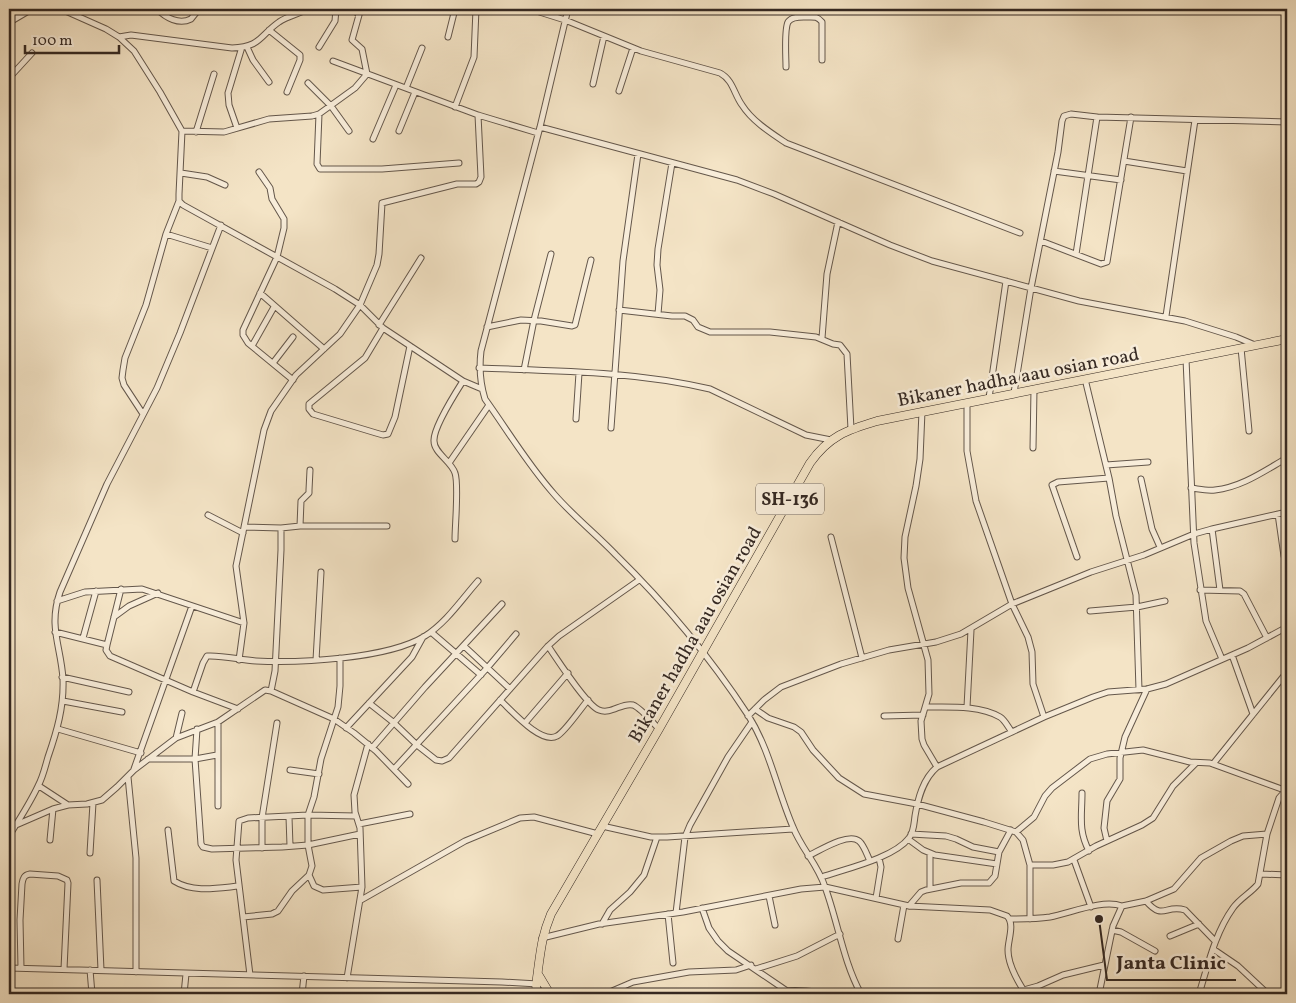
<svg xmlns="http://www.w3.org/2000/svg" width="1296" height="1003" font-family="Vollkorn,serif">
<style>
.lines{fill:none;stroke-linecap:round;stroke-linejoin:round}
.minor-casing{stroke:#64574b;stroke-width:7}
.tertiary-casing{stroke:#64574b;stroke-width:8}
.primary-casing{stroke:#342822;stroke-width:9}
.minor{stroke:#f8edda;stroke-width:5}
.tertiary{stroke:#f8edda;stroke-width:6}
.primary{stroke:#f4e4c6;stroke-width:8}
.labels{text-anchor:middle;stroke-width:5;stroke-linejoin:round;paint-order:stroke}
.shield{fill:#f8edda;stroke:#6f6359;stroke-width:1}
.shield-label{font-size:18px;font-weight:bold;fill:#342822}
.street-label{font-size:19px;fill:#342822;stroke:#f8edda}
.leader{fill:none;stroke:#342822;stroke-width:2}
.callout-dot{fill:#342822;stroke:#f8edda;stroke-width:2}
.callout-label{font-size:20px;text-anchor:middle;font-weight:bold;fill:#342822;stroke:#f8edda;stroke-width:5;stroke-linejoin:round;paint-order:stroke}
</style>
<rect width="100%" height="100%" fill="#f4e4c6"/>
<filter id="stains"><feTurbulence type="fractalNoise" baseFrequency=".004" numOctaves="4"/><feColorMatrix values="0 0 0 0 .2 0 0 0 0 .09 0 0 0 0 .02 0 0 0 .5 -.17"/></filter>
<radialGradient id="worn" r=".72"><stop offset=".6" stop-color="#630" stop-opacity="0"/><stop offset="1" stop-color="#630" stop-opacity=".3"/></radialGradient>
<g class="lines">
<defs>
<path id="minor" d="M61,9l45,20 13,8 15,14 26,41 22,39 -3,63v7l4,4 152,84 25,16 23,23 80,53 19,8
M157,9c9,9 22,16 34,10l8,-10
M530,9l35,11 76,31 79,22c13,7 14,21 22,32 10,16 29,28 44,38l234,90
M568,9l-28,118 -59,224c-2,17 -1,32 4,48 23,32 43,66 69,95 19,22 42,40 62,61 50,49 94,102 132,160 22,35 29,75 45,112 8,21 25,38 32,60 13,35 18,74 36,107
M799,9l1,8
M269,30l31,25v5l-13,32
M119,37l12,-2 101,13c29,-1 27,-12 47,-26 9,-6 20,-8 29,-13
M448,37l7,-28
M247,47l6,13 16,22
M319,47l16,-26 1,-12
M333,61l145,54 60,18
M786,67c0,-10 -2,-37 2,-45 4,-6 14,-5 19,-5 7,0 10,-1 15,5v38
M9,78l23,-25
M308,83l23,23 18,25
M593,84l11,-48
M406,88l16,-40
M619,91l14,-43
M455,107l19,-50 2,-48
M319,114l-2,50 3,5h62l77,-6
M540,127l197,53 37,14 116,51 42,16 147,40 106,20 51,16 19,8
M237,128l-8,-23 -1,-12 14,-46
M182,131l42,1 45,-13 43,-3 7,-2 36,-26 12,-14 -5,-25 -10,-9 7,-25 -4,-4 -20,-2
M399,131l16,-39
M196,132l18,-58
M373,139l23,-54
M1124,161l63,10
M1054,171l67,9
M259,172l11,16 2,11 12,20v9l-7,29 -34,73v5l5,8 45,37
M181,173l26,4 18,8
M166,234l46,14
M1041,241l60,23 6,-2 24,-145
M1076,254l21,-137
M260,293l64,56
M619,310l53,6h13l8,4 5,7 12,5h60l46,5 17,7 7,1 7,9 4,75
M658,314l2,-24 -3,-25 1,-16 14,-86
M1166,316l29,-196
M379,325l42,-67
M487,327l34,-7 20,1 31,5 3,-1 16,-65
M383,328l-18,30 -56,46v5l4,5 63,19 7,2 5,-1 7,-17 15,-71
M822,338l5,-64 11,-52
M252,346l22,-39
M1241,348l8,83
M1186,359l8,184 12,78 16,38
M273,363l20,-26
M479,368c77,3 156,3 231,21l96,46 25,5
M524,370l10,-50 17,-66
M1085,379l24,99 7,38 20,79 3,95
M1014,393l17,-105 27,-136 4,-31 2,-5 7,-2 26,3 190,5
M989,398l17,-117
M967,403v48l9,50 36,103 16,33 4,15 1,32 11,33
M922,411l-2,48 -4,27 -11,51 -1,21 4,30 20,72 1,34 -8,27 1,18 2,6 13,22
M143,414l-19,-29 -2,-7 1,-8 2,-12 21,-53 20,-71 13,-33
M576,419l3,-46
M611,428l12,-167 15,-107
M1033,448l1,-59
M449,463l40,-58
M1106,465l42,-3
M1141,479l11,50 8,18
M1191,488c8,1 16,3 24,2 27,-3 49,-19 72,-32
M1278,514l6,42
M208,515l35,18
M300,526h87
M245,527l36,1 19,-2 1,-25 8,-8v-3l1,-20
M1212,529l8,61
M831,537l31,121
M455,539c0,-14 4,-55 0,-66 -4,-12 -21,-20 -21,-32 -1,-12 22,-49 29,-60
M1077,557l-25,-72 6,-3 51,-4
M121,589l-14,56 -1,5 4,6 83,36 45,17
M1200,590l40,1 4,3 23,44
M57,601l28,-9 57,-3 102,34
M1090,611l47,-4 28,-6
M114,617l15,-11 29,-13
M55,632l52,13
M431,632l50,43
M83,638l13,-47
M464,646l46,43
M548,646c9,13 39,60 51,64 12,5 23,-8 34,-5 8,3 20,18 26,24
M1232,655l21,59
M239,660l5,-37 -8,-57 28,-136 7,-19 25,-36 44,-41 20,-29 17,-40 2,-11 3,-51 75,-19h19l3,-2 2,-5 -3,-62
M316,660l5,-88
M62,677l67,15
M271,691l4,-20 6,-121v-22
M193,692l10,-29 4,-7c16,-1 33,4 49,5 44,2 132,-2 169,-25 21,-13 37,-37 53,-55
M500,700c11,10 41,45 57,36 8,-4 24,-28 31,-36
M63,701l59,11
M369,703l24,19 24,23 19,15 6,1 7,-3 99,-112 11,-10 80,-56
M926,707c23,0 54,-2 74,10 5,3 8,10 12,15
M967,707l4,-77
M755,709l13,9 26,9 7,5 12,18 26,28 25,16 53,10 67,18 32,10 7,8 7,25v54
M748,716l16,-16 17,-13 60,-23 48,-14 47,-8 25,-8 51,-30 79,-32 53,-17 50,-21 18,-5 75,-17
M884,716l39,-1
M525,723l43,-50
M346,728l66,-71 11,-20
M58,729l83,24
M197,729l-2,30 6,85 2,3 9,2 70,-2 26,-2 52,-11
M176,738l6,-25
M372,748l53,-61 77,-83
M148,759h47l22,-4
M1213,764l74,-92
M134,769l58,-163
M394,769l94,-102 28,-33
M290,770l29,4
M128,777l8,81v114
M39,786l29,19
M1082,793c0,23 -4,37 7,58
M218,806v-84
M289,817l1,29
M359,824l51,-10
M16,825l37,-16 15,-4 19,-1 15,-4 15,-13 17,-17 42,-32 42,-16 47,-32 6,1 63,28 20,14 22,18 32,33
M602,826l49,11h16l126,-8
M168,830l6,51c19,12 44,7 65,5
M1016,832l18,-15 11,-21 7,-8 38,-29 17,-5 36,-4 47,12 20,1 77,28
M911,834l35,2 10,3 17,8 26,5 12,-22
M9,836c10,-16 21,-33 29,-50 5,-9 7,-19 10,-29 9,-26 16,-50 15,-78 -2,-33 -15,-52 -3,-87l47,-108 50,-96 23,-55 41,-108
M908,839l15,11 12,5 62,9
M50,840l3,-31
M1107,841l-3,-13 3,-27 13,-22v-21l5,-21 22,-48
M262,848v-30l15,-95
M90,853l3,-50
M930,853v36
M808,856c11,-5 40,-24 51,-15 5,4 8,14 11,20
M1074,860l17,47
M1030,865h23l15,-3 28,-16 46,-21 11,-7 20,-32 23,-23
M1261,874l26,1
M309,875l5,11 9,4 39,-3
M822,877c23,-8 72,-19 87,-39 5,-6 5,-15 6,-22 3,-18 8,-37 22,-49l107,-50 49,-20 15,-5 39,-3 19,-5 82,-36 39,-21
M97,880l4,90
M769,896l6,29
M876,898l5,-31 -2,-9
M361,900l104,-59 55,-23 14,-1 64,17
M1146,901c17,20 19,3 39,9l30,31
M909,906l12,-14 5,-2 35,-7h28l6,-7 4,-24
M702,908l7,20 9,13 10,10 59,40
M676,913l9,-76 5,-12 38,-68 24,-35
M668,914l5,49
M243,917l29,-3 6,-3 14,-20 17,-16 3,-9 -4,-21v-30l6,-18 7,-38 17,-52 2,-21v-28
M1010,919c13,0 27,0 40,-2 21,-4 52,-18 72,-11
M602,924l8,-14 20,-18 14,-17 13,-38
M1112,930l9,2 34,19
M1170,936l29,-12
M542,938l57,-14 84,-12 118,-23 24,-2 84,19 81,4 17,6c8,8 1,24 1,34 0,15 10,32 18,44
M898,939l6,-34
M1213,949l25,17 30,28
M9,968l493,14 36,2
M21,968l-1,-48 2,-36c1,-6 2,-9 8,-10l28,2 9,4 1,3 -4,86
M756,969l41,-13 43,-22
M90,970l2,24
M250,975l-14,-115 3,-39 9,-3 60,-3 48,1
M347,978l15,-91 -2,-59 -5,-16 -1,-17 14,-51
M184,994l2,-20
M302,994l2,-18
M605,994l28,-12 56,-10 47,-2 15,-5
M768,994c21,-6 43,-3 65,0
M1009,994l29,-8 25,-11 41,-10
M1099,994l14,-68 9,-20 24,-5 28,-12 27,-31 30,-17 12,-5 24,-2
M1199,994c9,-29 16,-61 34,-86 7,-10 18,-15 25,-24l9,-50 12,-36 8,-9"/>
<path id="tertiary" d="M9,22l22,-13"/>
<path id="primary" d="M538,974l12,20
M537,994c-2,-9 0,-14 1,-24 3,-22 4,-34 13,-56l108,-185 151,-266c19,-27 37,-33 67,-42l410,-82"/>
</defs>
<use href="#minor" class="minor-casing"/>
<use href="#tertiary" class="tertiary-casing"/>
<use href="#primary" class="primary-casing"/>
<use href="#minor" class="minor"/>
<use href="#tertiary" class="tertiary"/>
<use href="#primary" class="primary"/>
</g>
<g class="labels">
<rect class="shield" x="756" y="483.5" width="68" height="31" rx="4"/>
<g class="shield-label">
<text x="790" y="505">SH-136</text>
</g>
<g class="street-label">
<text transform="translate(1018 376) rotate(-11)" y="7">Bikaner hadha aau osian road</text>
<text transform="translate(694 634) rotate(-60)" y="7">Bikaner hadha aau osian road</text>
</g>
</g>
<path class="leader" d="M1099 919L1107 980H1236"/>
<circle class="callout-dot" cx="1099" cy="919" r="5"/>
<g class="callout-label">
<text x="1171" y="969">Janta Clinic</text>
</g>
<rect width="1296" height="1003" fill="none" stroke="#f4e4c6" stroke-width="30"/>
<rect x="10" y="10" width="1276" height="983" fill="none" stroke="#342822" stroke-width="2.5"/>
<rect x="15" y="15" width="1266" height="973" fill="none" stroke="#342822"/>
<path d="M25 45v8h94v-8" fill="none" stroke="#342822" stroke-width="2.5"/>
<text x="32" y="45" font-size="15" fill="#342822" stroke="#f8edda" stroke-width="4" paint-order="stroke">100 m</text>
<rect width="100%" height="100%" filter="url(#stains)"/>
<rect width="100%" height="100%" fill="url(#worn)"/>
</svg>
